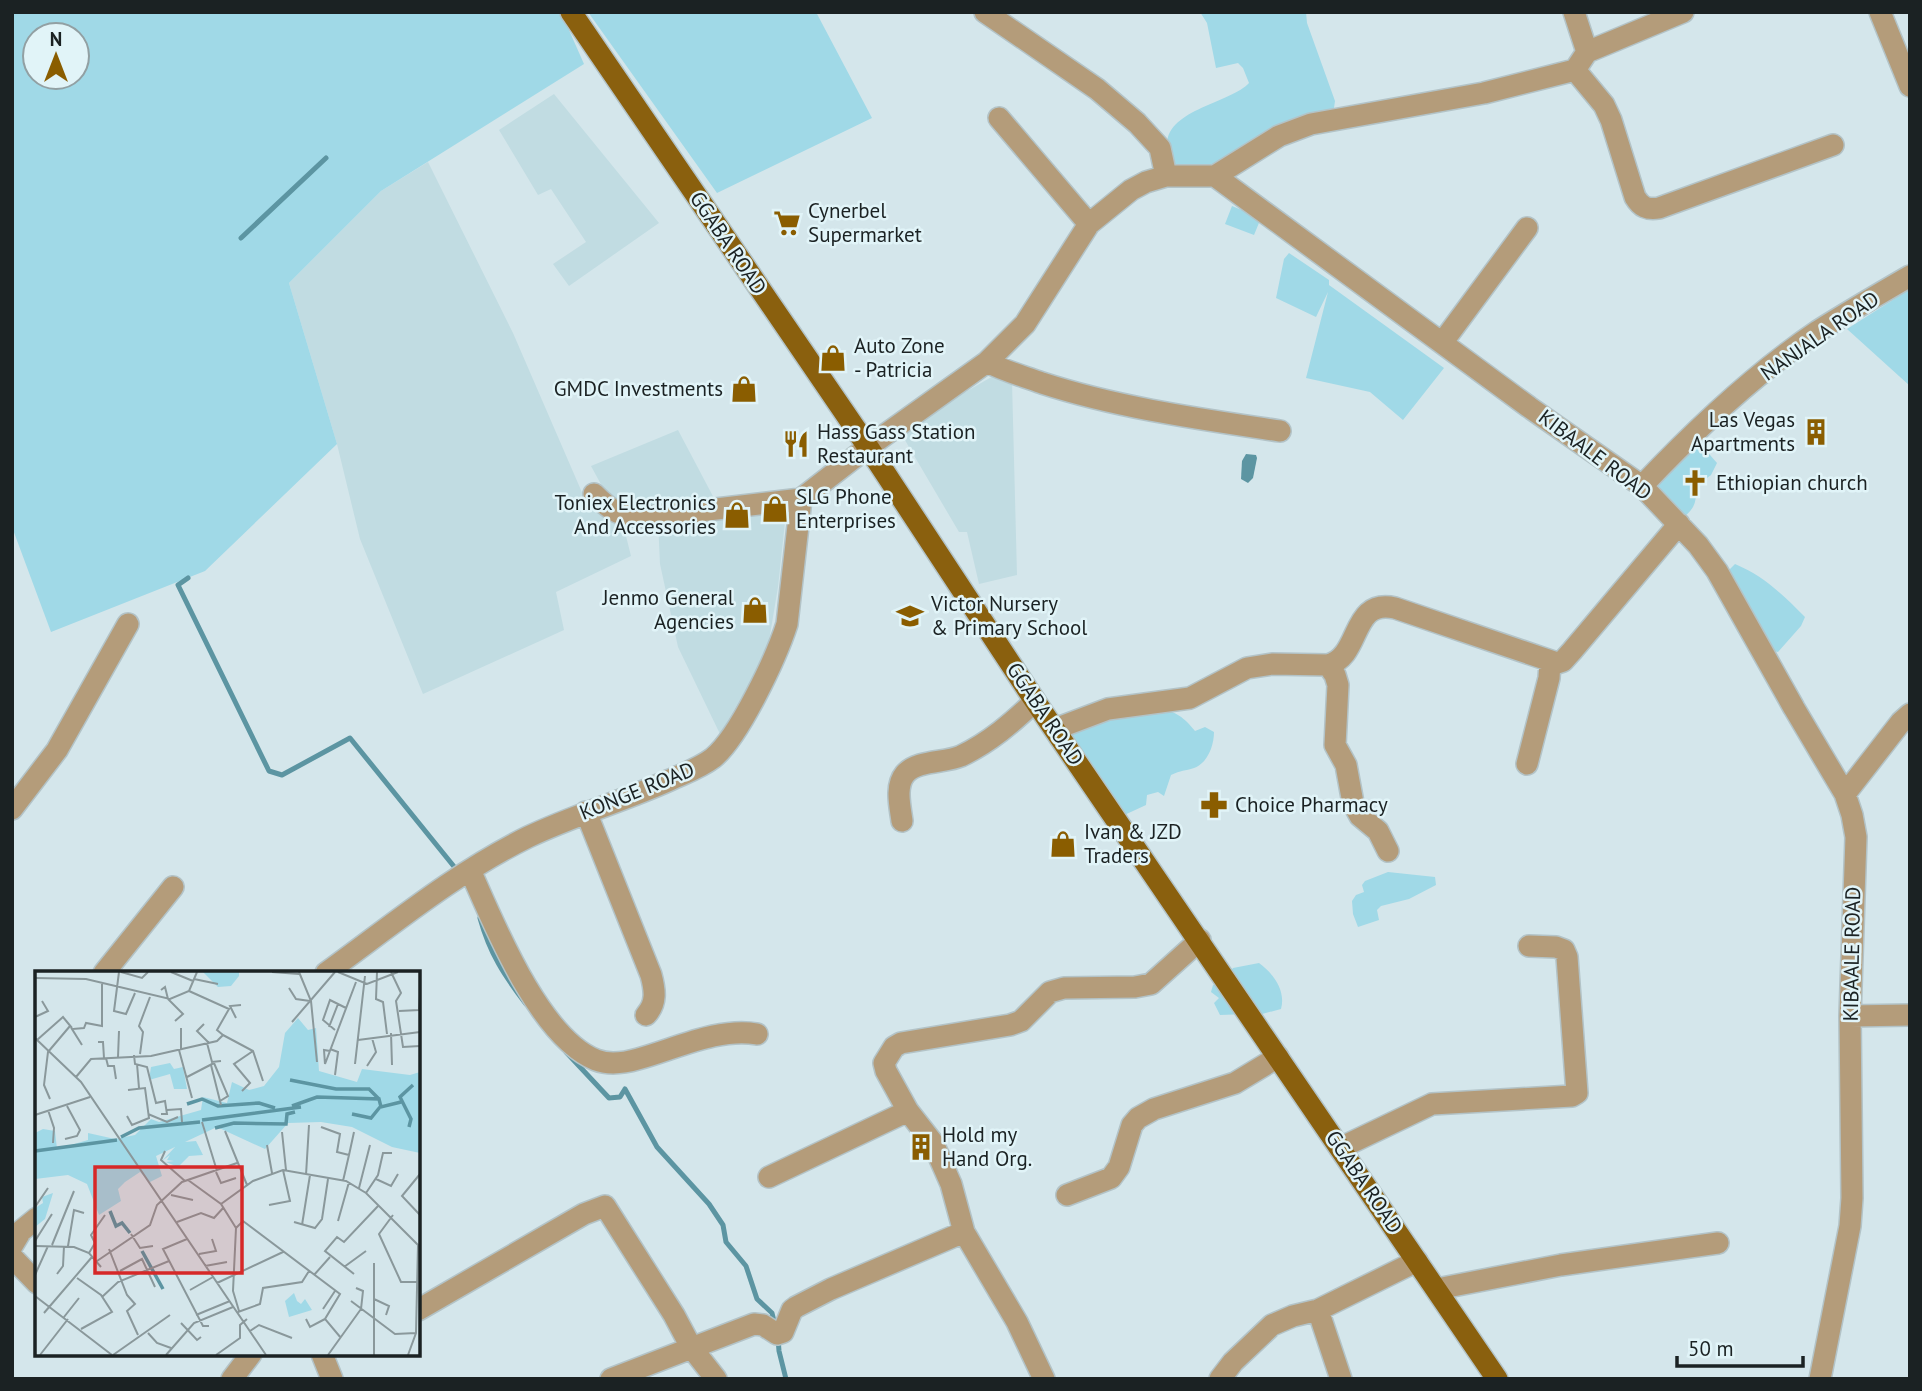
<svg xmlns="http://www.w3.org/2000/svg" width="1922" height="1391" font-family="'PT Sans',sans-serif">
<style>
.built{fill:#c1dce2}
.green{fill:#a0d9e7;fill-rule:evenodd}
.water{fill:#5c95a2}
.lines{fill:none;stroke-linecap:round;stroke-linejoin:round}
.stream{stroke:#5c95a2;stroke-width:5}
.minor-casing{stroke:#b3c3c7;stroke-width:24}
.major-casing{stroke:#b3c3c7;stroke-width:24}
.minor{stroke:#b49c7a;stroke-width:21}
.major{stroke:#8a600e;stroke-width:21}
.labels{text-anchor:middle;stroke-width:5;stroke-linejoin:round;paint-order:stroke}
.poi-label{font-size:21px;fill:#1b2223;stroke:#e1f4f8;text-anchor:start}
.street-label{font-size:21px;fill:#1b2223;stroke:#e1f4f8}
.inset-river{fill:none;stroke:#5c95a2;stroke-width:3.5}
.inset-road{fill:none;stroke:#8a989b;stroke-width:2}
.view{fill:#d62828;fill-opacity:0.15;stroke:#d62828;stroke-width:3.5}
.inset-edge{fill:none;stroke:#1b2223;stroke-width:3.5}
</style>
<rect width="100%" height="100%" fill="#d4e6eb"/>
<path class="built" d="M554,94l105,129 -90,63 -16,-22 33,-22 -35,-53 -13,6 -39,-65z
M428,162l85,171 74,171 36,20 8,32 -75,36 8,38 -141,64 -63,-155 -23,-95 -48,-161 92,-92z
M995,375l17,7 5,193 -38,9 -12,-52h-8l-60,-102z
M678,430l38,72 -68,10 -39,-13 -18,-33z
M787,504l-9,83 -11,66 -47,81 -42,-87 -18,-83 -2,-44z"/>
<path class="green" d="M12,12h549l23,52 -203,127 -92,92 48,161 -132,127 -154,61 -39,-105zM35,35h42v42h-42z
M588,12h228l56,106 -155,75z
M1200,12h106l1,11 28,78 -1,7c-13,6 -28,11 -41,18 -36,19 -74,49 -118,38 -2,-4 -7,-10 -7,-15 -8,-38 63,-46 81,-66l-6,-15 -5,-5 -22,5 -9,-45z
M1232,206l29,12 -7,17 -29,-11z
M1289,253l40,27v5l115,83 -41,52 -33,-28 -64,-14 22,-86 -12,25 -40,-19 8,-39z
M1910,289v97l-63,-57z
M1696,439l21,24 -6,12 -16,12c3,15 -2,25 -15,32l-30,-31z
M1735,564c29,12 48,31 70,53l-4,9 -23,26 -10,-2 -41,-78z
M1159,708c17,4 25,9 36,23l10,-4 9,5c0,13 -6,31 -20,36 -9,3 -13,2 -23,7l-7,21 -6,-4 -11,3 -1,10 -26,12 -56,-82 10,-8z
M1388,872l47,5 1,8 -27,14 -28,7 -4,4 2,10 -21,7 -5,-13 -1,-13 4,-6 8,-3 -2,-7 3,-4z
M1259,963c15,11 27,28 22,46l-19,5h-8l-24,-42 3,-4z
M1222,982l25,32 -27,1 -6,-12 5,-5 -8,-6 2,-7z"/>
<path class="water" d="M1246,454l10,1 1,3 -4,20 -5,5 -7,-4 1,-18z"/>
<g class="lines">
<path class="stream" d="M241,238l85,-80
M188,578l-10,7 91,186 13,4 68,-37 106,131
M480,918c10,36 24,57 46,86
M566,1052l43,46 11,-1 5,-8
M625,1089l32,58 52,57 14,21 3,17 20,24 11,33 15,14 3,12
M778,1338l1,13 7,28"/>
<defs>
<path id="minor" d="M985,12l112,77 40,34 23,25 6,28
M1574,12l13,40
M1880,12l30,74
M1575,70l29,35 7,15 24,77c6,10 12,13 24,11l174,-63
M999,118l90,106
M1215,176l64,-40 32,-12 173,-31 91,-23 12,-18 96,-40
M1442,343l85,-115
M987,362c17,9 36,14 55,21 77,25 158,36 238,48
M1642,486c53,-56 112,-112 176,-155 30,-19 61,-37 92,-55
M594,494c19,19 26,22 54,23l153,-18
M1328,665l7,10 3,10 -3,60 11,20 7,38 7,13 18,15 10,20
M1055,729l53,-20 82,-11 57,-30 25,-4 56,1c34,-9 22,-67 67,-57l162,55 6,-2 9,-10 107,-127
M1527,764l22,-86 1,-16
M1845,794l56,-72 9,-8
M12,809l45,-59 71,-126
M586,812l65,163c4,15 6,28 -5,40
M902,821c-2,-15 -7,-35 3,-47 12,-14 40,-11 56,-18 29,-14 51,-33 74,-55
M470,870c24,54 69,167 126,190 13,5 28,3 42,-1 37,-10 81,-32 119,-25
M104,973l69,-86
M326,973c65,-47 129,-100 202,-136 46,-22 96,-36 142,-57 15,-7 30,-12 43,-22 26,-21 63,-100 74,-134l14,-125 67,-52 119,-85 38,-38 64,-100 42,-34 15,-8 20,-6h49l314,231 113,79 56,59 19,26 77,137 51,86 7,21 4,22 -6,179 2,182 -2,28 -30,153
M1850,1016l60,-1
M1340,1148l92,-44 140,-8 5,-3 -10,-136 -3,-7 -8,-3 -27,-1
M769,1177l139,-66
M1067,1195l44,-17 8,-11 13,-42 6,-7 16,-9 81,-26 43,-26
M12,1246l9,-15 16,-13
M12,1257l25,26
M1437,1289l124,-24 157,-22
M418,1310l166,-96 21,-8 69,109 17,32 25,32
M1318,1310l23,69
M322,1354l10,25
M232,1379l19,-25
M611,1379l143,-55 9,1 14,9 6,-2 9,-22 4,-3 35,-18 133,-57
M1044,1379l-27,-57 -53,-90 -13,-48 -18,-41 -25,-32 -22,-40 -2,-8 10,-16 7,-4 109,-18 11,-4 29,-29 14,-4 71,-1 16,-3 49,-44
M1220,1379l13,-17 39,-37 21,-9 25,-6 99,-49"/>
<path id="major" d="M571,12l297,435 167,254 462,678"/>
</defs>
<use href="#minor" class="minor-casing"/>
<use href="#major" class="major-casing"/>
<use href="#minor" class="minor"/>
<use href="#major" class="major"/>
</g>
<defs>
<symbol id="supermarket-bare" viewBox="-9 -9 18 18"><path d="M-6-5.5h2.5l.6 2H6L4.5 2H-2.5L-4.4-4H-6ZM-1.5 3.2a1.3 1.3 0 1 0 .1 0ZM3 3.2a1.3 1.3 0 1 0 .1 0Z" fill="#8a5d00" stroke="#e1f4f8" stroke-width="2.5" paint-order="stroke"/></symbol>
<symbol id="shop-bare" viewBox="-9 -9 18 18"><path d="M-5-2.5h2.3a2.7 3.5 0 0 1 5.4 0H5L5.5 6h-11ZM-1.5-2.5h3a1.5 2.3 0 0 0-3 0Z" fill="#8a5d00" stroke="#e1f4f8" stroke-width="2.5" paint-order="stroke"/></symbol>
<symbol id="building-bare" viewBox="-9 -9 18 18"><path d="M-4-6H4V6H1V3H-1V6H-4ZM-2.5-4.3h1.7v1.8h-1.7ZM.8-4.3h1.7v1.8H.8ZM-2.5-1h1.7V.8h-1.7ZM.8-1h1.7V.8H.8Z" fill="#8a5d00" stroke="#e1f4f8" stroke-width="2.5" paint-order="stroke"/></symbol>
<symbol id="restaurant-bare" viewBox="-9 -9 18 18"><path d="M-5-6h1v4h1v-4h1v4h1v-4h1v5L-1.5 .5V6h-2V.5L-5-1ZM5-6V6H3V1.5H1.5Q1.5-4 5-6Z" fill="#8a5d00" stroke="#e1f4f8" stroke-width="2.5" paint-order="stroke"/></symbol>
<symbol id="church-bare" viewBox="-9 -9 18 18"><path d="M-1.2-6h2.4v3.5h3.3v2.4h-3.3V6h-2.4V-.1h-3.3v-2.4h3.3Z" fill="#8a5d00" stroke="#e1f4f8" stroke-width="2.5" paint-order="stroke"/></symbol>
<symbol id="school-bare" viewBox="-9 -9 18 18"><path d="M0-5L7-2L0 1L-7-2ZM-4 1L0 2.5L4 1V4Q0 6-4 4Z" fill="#8a5d00" stroke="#e1f4f8" stroke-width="2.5" paint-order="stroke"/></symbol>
<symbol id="pharmacy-bare" viewBox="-9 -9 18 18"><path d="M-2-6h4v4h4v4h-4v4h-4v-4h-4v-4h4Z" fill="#8a5d00" stroke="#e1f4f8" stroke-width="2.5" paint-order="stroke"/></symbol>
</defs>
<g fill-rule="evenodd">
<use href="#supermarket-bare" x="768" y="204" width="38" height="38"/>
<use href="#shop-bare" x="814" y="339" width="38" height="38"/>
<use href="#shop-bare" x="725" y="370" width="38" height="38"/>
<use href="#building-bare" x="1797" y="413" width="38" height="38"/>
<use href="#restaurant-bare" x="777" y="425" width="38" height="38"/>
<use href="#church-bare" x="1676" y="464" width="38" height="38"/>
<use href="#shop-bare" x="756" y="490" width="38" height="38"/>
<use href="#shop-bare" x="718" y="496" width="38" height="38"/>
<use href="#shop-bare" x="736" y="591" width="38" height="38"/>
<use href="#school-bare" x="891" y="597" width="38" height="38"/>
<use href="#pharmacy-bare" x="1195" y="786" width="38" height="38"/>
<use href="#shop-bare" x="1044" y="825" width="38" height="38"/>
<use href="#building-bare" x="902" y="1128" width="38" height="38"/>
</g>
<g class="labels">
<g class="poi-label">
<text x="808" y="218">Cynerbel<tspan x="808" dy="24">Supermarket</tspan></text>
<text x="854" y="353">Auto Zone<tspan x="854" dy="24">- Patricia</tspan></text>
<text x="723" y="396" text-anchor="end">GMDC Investments</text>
<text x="1795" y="427" text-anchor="end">Las Vegas<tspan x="1795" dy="24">Apartments</tspan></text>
<text x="817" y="439">Hass Gass Station<tspan x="817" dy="24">Restaurant</tspan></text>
<text x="1716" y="490">Ethiopian church</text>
<text x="796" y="504">SLG Phone<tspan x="796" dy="24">Enterprises</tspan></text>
<text x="716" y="510" text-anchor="end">Toniex Electronics<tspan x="716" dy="24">And Accessories</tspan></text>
<text x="734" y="605" text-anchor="end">Jenmo General<tspan x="734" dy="24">Agencies</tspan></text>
<text x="931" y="611">Victor Nursery<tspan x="931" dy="24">&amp; Primary School</tspan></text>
<text x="1235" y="812">Choice Pharmacy</text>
<text x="1084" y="839">Ivan &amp; JZD<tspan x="1084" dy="24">Traders</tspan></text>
<text x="942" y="1142">Hold my<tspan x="942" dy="24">Hand Org.</tspan></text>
</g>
<g class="street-label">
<text transform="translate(728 243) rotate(56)" y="7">GGABA ROAD</text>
<text transform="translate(1820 336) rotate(-35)" y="7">NANJALA ROAD</text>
<text transform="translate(1595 455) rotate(37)" y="7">KIBAALE ROAD</text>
<text transform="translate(1045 714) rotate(56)" y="7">GGABA ROAD</text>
<text transform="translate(637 791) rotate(-22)" y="7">KONGE ROAD</text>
<text transform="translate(1852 954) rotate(-89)" y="7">KIBAALE ROAD</text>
<text transform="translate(1364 1182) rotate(56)" y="7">GGABA ROAD</text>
</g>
</g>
<g transform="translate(35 971)">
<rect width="385" height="385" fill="#d4e6eb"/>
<path d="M168,1h36v4l-8,10 -13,1zM263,47l10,12 8,-2 3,43 38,11 5,-13 48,6 10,-3v81l-28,-6 -40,-20 -31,-5 -33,1 -23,26 -48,-22 -32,15 11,-1 7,14 -14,1 -11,11 -12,-5 8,-1 -7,-1 3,-5 -8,6 13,-14 -19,9 6,20 -12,6 -10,-10 -15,10 -7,7 3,12 -22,14 -12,-31 -19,-9 -33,4v-46l8,-4 12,2 2,18 31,-9v-7l27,6 20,-4 16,-16 8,3 42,-12 2,-13 24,6 5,-21 17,8 15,-4 15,-19 6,-34zM135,92l4,6 9,-2 4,22h-13l-4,-15 -21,6 2,-13zM18,222l-8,26 -10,8v-19l8,-5 -1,-6zM259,322l3,8 4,3 4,-5 7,11 -23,7 -4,-16z" fill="#a0d9e7"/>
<path class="inset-river" d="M255,109l46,9h33l10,10M152,133l15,-5 16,7 41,-3 16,5M257,135l25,-9 62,2 2,8 20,-5M317,143l19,4 9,-11M167,149l99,-13M374,156l2,-8 -11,-22 13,-12M180,157l19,-5 52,1 1,-10 8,-2M86,166l18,-9 61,-6M0,180l82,-11M75,240l6,15 6,-3 8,10M107,280l21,38"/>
<path class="inset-road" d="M84,1l-5,39 12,3 9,-21M86,1l21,6 6,-6M136,1l22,9M237,1l27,2M264,1l12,29 6,61M303,1l29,12 31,-12M342,1l-1,27 7,3 4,32M356,1l10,21 -5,8 7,46 17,-1M0,7l51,1 84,20 19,-8 8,-19M159,8l24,5M254,17l7,11 14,2M126,19l4,-3 3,12 15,15 -8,7M364,40l20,-1 1,-15M0,46l13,-6 -6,-10M201,47l-6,-12 11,-1M257,51l43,-50M169,53l-7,7 12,12M294,56l9,-23M146,57v22M300,59l-12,-10 7,-20 16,8M356,62l1,32M188,64l30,16 10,30M0,67l46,44 185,273M2,69l26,-23 9,11M323,69l62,-8M63,71h5l1,16M172,72l5,19 9,-1M47,74l-10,-16 12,-1 2,-5 16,3v-42M295,78l8,3 -3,23M144,79l13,48M295,80l-6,-1 1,14 31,-82M105,83l3,-22 -4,-6 11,-29M99,84l1,9 12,3 9,36 9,-2 2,13h-6M83,86l1,-26M71,87l2,8h6l2,13M102,93l2,24M320,93l10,-88M176,94l10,40M332,95l9,-14 -4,-14M41,106l15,-18 60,-3 66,-15 6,-6 -6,-5 12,-21 -40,-18M152,106l27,-14 14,33 -8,5M207,120l8,-8 -16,-19 19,-13M15,128l-6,-14 4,-33 22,-26M13,139l6,18 -1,15M132,139l14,-1 1,13M113,143l19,8 11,-5M0,144l55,-18M92,145l5,9 17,-7 -4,-30 -17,2M167,151l15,49M286,156l19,7 -3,18 12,3 -6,26M190,160l22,54M247,161l4,38M30,168l12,-3 3,-6 -13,-24M232,174l5,28M130,180l-4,9 24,21M314,184l5,-23M181,201l5,11 15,-5M385,203l-18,22 18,19M271,204l3,-50M341,208l15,7 7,-12M153,209l33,24 15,24 -3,63 6,20M324,217l11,-43M331,222l12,-18 5,-22h9M136,224l22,5M186,233l32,-23 30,-11 63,11 20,12 52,52 -2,88 -8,22M234,234l21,-4 -7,-31M0,236l13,-19M358,244l-14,19 22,48h16M303,250l11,-39M142,251l24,-9 13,5 10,-11M259,251l21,6 7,-9 6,-40M267,254l8,-50M201,257l7,-7 97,73 -15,25 16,19M96,263l9,14 13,-2M152,268l-24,10 40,77h6M0,270l17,-27M17,274l22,-54M0,275l39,1 15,6 12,14M33,275l6,-36 10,3M74,278l18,46 8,9 -8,7 11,24M54,282l6,-10 -4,-8 14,-20M164,283l17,-3 -4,-12M62,290l53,-36 7,-20 25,-23 55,-19M339,292v92M170,295l22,-4M309,296l22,-16M85,300l22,-12 13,28M22,303l6,-8 1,-20M319,303l-29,-23 12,-14 7,5 35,-37M0,304l13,-29M279,304l16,-18M42,307l24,17 11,17 -31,17M182,312l66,-31M155,319l23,-13M0,325l77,59M67,326l16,-15 51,-21M339,328l15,7 -3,9M316,330l44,33 21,-1M288,338l12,-18M203,341l22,-8 3,-16 39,-6 7,-11M9,342l48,-56M161,344l34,-14M29,346l15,-19M271,348l4,8 15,-8M146,352l16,17 4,-3M215,360l9,-6 33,13M113,362l9,10 14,5M5,384l28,-36M78,384l57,-40M131,384l28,-32 39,-16M181,384l24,-17v-13l7,-6M293,384l33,-46 2,-18 -7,-3"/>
<path class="view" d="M60,196h147v106h-147z"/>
<rect width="385" height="385" class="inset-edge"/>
</g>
<rect width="1922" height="1391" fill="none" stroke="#1b2223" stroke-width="28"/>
<g transform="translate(56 56)"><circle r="33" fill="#e1f4f8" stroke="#92a0a3" stroke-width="2"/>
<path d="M0-5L12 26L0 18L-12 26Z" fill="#8a5d00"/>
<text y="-10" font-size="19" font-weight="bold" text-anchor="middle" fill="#1b2223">N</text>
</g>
<path d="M1677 1356v10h126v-10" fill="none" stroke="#1b2223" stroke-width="3.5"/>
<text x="1688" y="1356" font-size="21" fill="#1b2223" stroke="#e1f4f8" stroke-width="5" paint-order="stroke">50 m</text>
</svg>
